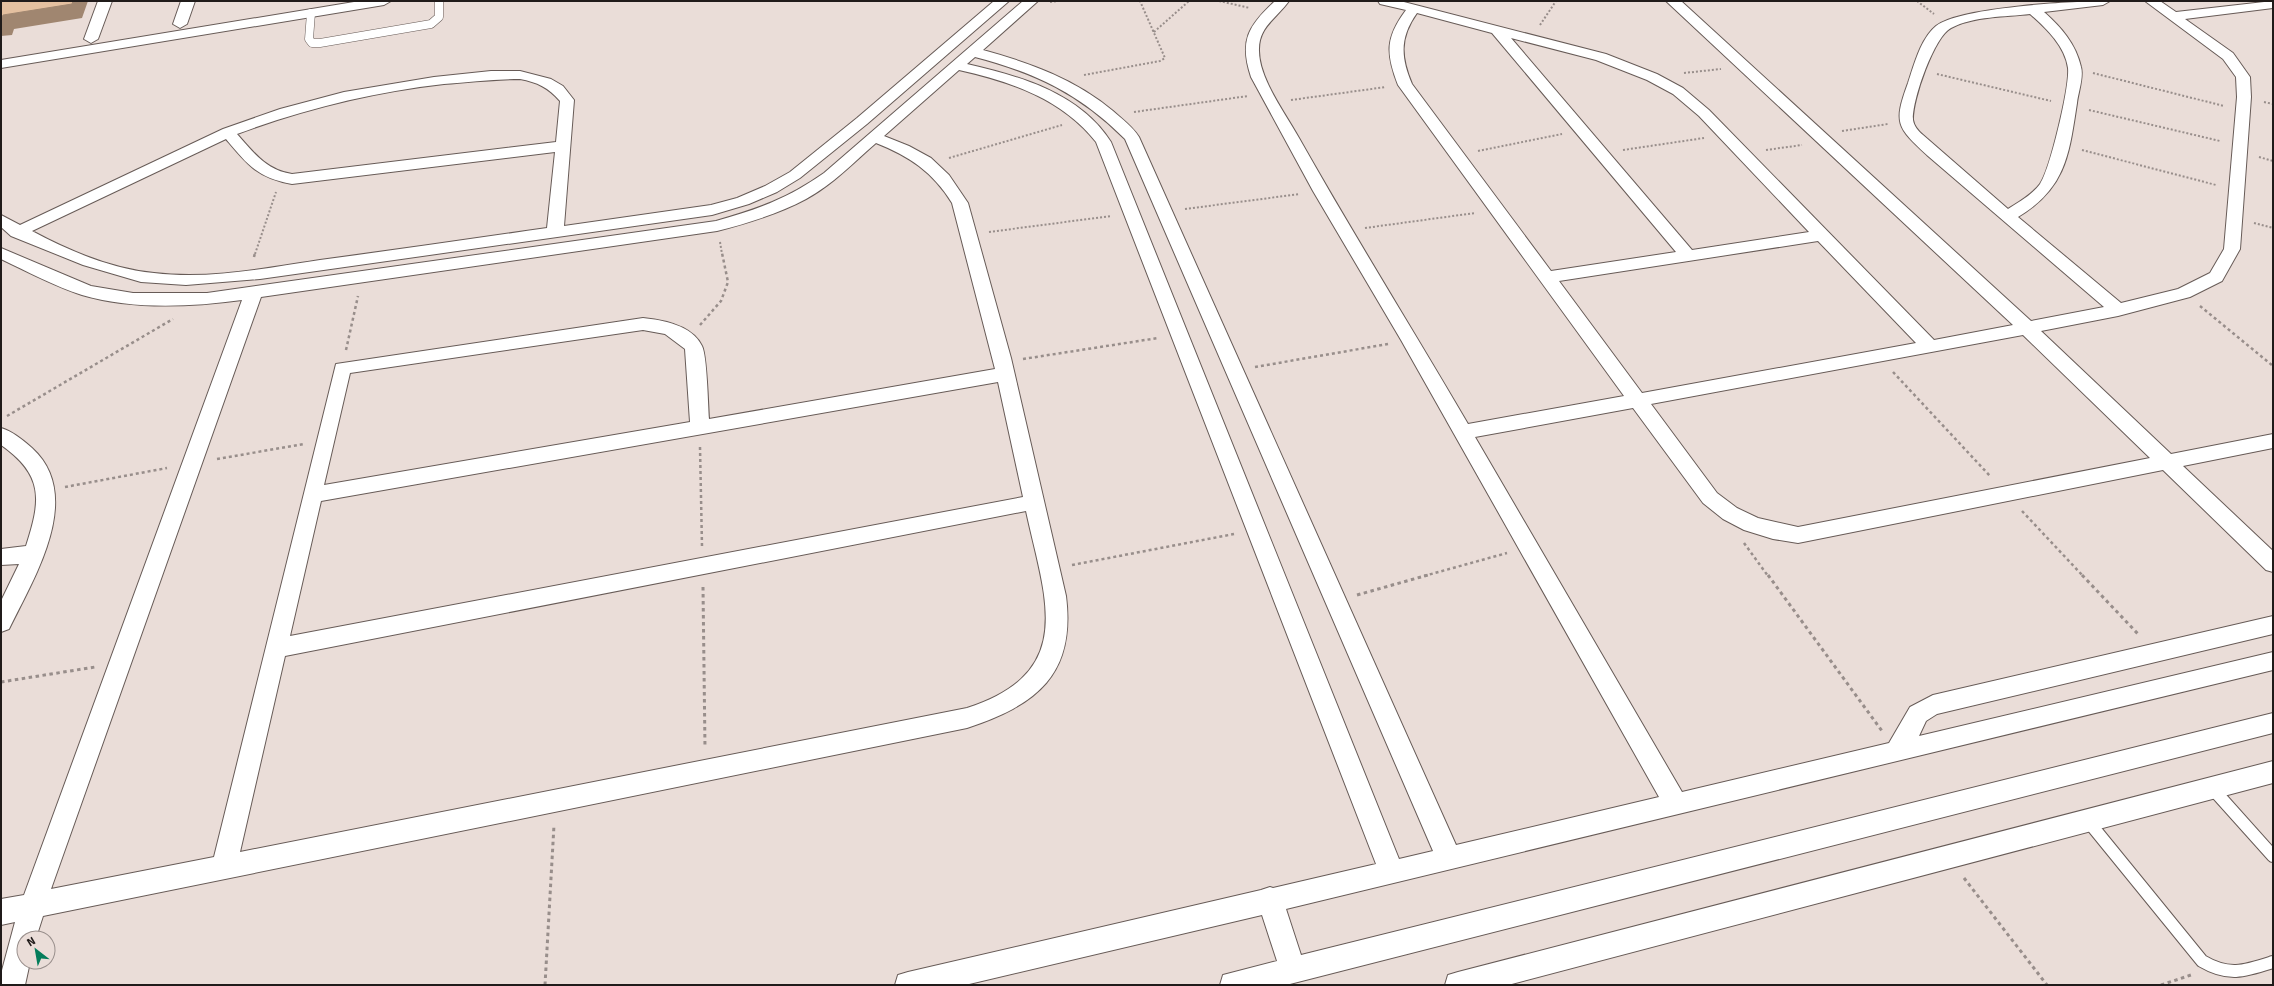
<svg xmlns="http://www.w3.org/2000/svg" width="2274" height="986" font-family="Signika,sans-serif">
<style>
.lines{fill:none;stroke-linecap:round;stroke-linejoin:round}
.service-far1-casing{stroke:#675b57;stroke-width:9}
.service-casing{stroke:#675b57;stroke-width:14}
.minor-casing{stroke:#675b57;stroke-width:2}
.path-far2{stroke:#988e8b;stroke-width:2;stroke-dasharray:2 2;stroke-linecap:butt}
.path-far1{stroke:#988e8b;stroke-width:2.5;stroke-dasharray:3 3;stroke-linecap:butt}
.path{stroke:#988e8b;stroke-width:3;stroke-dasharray:3.5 3.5;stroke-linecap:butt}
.service-far1{stroke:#fff;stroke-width:8}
.service{stroke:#fff;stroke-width:12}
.minor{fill:#fff;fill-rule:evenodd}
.shaded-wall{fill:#a08670}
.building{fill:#e4c0a0;stroke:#a08670}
</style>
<rect width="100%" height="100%" fill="#eaddd8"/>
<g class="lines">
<defs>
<path id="service-far1" d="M311,13l-2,26 3,4h8l111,-19 8,-7v-16"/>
<path id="service" d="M2212,788l61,68
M2088,821l114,140c27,16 43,10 71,1"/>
<path id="minor" d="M98,1h14l-14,38 -7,4 -7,-4z
M181,1h14l-8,23 -7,4 -7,-4z
M360,1h31l-7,4 -383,63v-8z
M994,1h15l-142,123 -67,54 -23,14 -28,12 -37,11 -452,64 -74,6 -45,-3 -58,-17 -72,-29 -10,-9v-12l19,10 203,-96 57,-20 64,-17 90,-15 57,-6h29l31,8 12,7 11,14 -10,126 147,-21 26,-7 28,-12 25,-14 67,-54zM520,79c17,3 29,9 40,22l-4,41 -264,32c-26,-4 -39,-22 -55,-40 67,-25 136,-42 207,-50 25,-2 51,-5 76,-5zM226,139c21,25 31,39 66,45l263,-32 -8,76c-76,11 -151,22 -227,32 -54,8 -111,20 -166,13 -42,-4 -85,-22 -122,-42z
M1023,1h15l-55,49c47,13 92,29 130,61 9,8 20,16 26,26l317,708 203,-48 -258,-457 -88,-149 -62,-114c-12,-36 -3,-51 24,-76h14c-12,17 -31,26 -30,50 0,28 27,63 40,87 54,96 113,190 169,286l156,-28 -226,-311c-12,-31 -13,-47 8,-75l-26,-6 -2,-3h22l206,53 51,20 26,14 26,22 225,230 79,-15 -347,-324h15l350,320 73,-14 -176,-151c-31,-29 -35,-32 -20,-73 6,-18 13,-45 28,-57 23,-19 140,-25 174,-25l-7,4 -59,7c17,15 32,32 37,55 3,10 -3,26 -4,36 -8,52 -11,85 -59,114l103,86 57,-14 32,-16 14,-24 13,-152 -1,-20 -13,-18 -78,-58h15l16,11 97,-11v7l-88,11 48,34 17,24 1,20 -11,152 -18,32 -32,16 -72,19 -77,15 130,123 102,-20v14l-90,18 90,85v21l-7,-2 -103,-100 -365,73 -25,-4 -29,-9 -21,-11 -20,-16 -70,-95 -158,29 207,355 207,-49 21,-36 23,-12 340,-79v18l-336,80 -11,7 -7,15 354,-84v18l-987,239 15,46 972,-242v20l-987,252h-66l3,-10 54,-14 -15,-46 -297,70h-70l3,-10 10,-3 353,-82 9,-3 3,1 103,-24 -280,-722c-34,-43 -84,-60 -137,-72l-75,66 25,10 22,12 18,17 19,28 43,155 55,238c10,79 -30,109 -99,132l-924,188 -7,22h-12v24h6l-5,23h-24v-11l14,-52 -14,3v-26l23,-4 218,-595c-52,7 -109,10 -160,-5 -28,-9 -54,-23 -81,-36v-11l90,38 42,7h74l509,-72c42,-12 71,-22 108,-48zM1417,13l75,20 184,219 -125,19 -139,-187c-11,-26 -13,-46 5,-71zM2030,14c16,14 35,32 38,54 2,18 -18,102 -28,116 -8,11 -21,18 -32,25l-85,-74c-5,-4 -9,-9 -10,-15 -1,-20 21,-83 38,-92 23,-12 54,-11 79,-14zM1511,38l85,22 51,20 26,14 26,22 110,116 -117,18zM975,57c61,16 105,37 150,82l308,712 -34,8 -288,-717c-31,-49 -91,-66 -144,-78zM876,143c33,13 57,29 76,60l43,166 -286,50c-1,-14 -2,-64 -7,-73 -10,-21 -39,-26 -59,-28l-307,46 -122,493 -163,32 210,-592 456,-66c31,-8 61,-17 89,-32 26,-14 48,-37 70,-56zM1818,241l98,102 -274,50 -83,-112zM643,330l22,4 20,15 5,73 -366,63 26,-112zM2023,335l127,123 -352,69 -40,-9 -21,-10 -20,-15 -66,-89zM998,382l25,115 -733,139 31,-135zM1026,511c19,88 52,161 -59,197l-727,144 45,-196z
M1,428c11,3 22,12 31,20 53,48 2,130 -23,181l-8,3v-31l18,-37 -18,1v-16l25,-3c15,-46 18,-71 -25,-101z
M2273,761v22l-765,202h-63l3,-10 10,-3z"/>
</defs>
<use href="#service-far1" class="service-far1-casing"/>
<use href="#service" class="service-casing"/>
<use href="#minor" class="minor-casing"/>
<path class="path-far2" d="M1219,1l31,7
M1917,1l17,13
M1050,2l8,-1
M1540,25l16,-24
M1154,32l35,-31
M1684,73l37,-4
M2093,73l131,33
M1937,74l114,27
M1084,75l76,-14 5,-3 -25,-57
M1291,100l95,-13
M2264,102l9,2
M2089,110l131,31
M1134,112l114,-16
M1842,131l46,-7
M1623,150l81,-12
M1766,150l36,-5
M2082,150l134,35
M1478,151l84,-17
M2259,157l14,4
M949,158l113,-33
M1185,209l115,-15
M2254,223l19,5
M1365,228l110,-15
M989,232l122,-16
M720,242l2,12
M255,254l21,-62"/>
<path class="path-far1" d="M254,257l1,-4
M2200,306l73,60
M700,325l21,-24 7,-19 -6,-29
M346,350l12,-54
M1023,359l135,-21
M1255,367l133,-23
M1893,372l97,104
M7,416l166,-97
M700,447l2,99
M217,459l87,-15
M65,487l102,-19
M2022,511l61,65
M1744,543l24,33
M1072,565l162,-31
M1424,576l83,-23"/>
<path class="path" d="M1768,575l114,156
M2082,575l56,59
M703,587l2,161
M1357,595l71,-20
M1,682l94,-15
M1964,878l83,107
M545,985l9,-160
M2161,985l30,-10"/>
<use href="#service-far1" class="service-far1"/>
<use href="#service" class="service"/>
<use href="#minor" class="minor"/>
</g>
<path class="shaded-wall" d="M73,1h15l-6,17 -68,11 -2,6 -11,1v-16l2,-5z"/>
<path class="building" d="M1,1h72l-1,3 -69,11 -2,5z"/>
<rect width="2274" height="986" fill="none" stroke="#201b1a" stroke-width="4"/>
<g transform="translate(36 950) rotate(329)"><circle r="19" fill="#eaddd8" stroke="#998f8c"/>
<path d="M0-3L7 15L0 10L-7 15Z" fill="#047d5b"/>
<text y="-6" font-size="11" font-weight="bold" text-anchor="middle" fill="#201b1a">N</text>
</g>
</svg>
